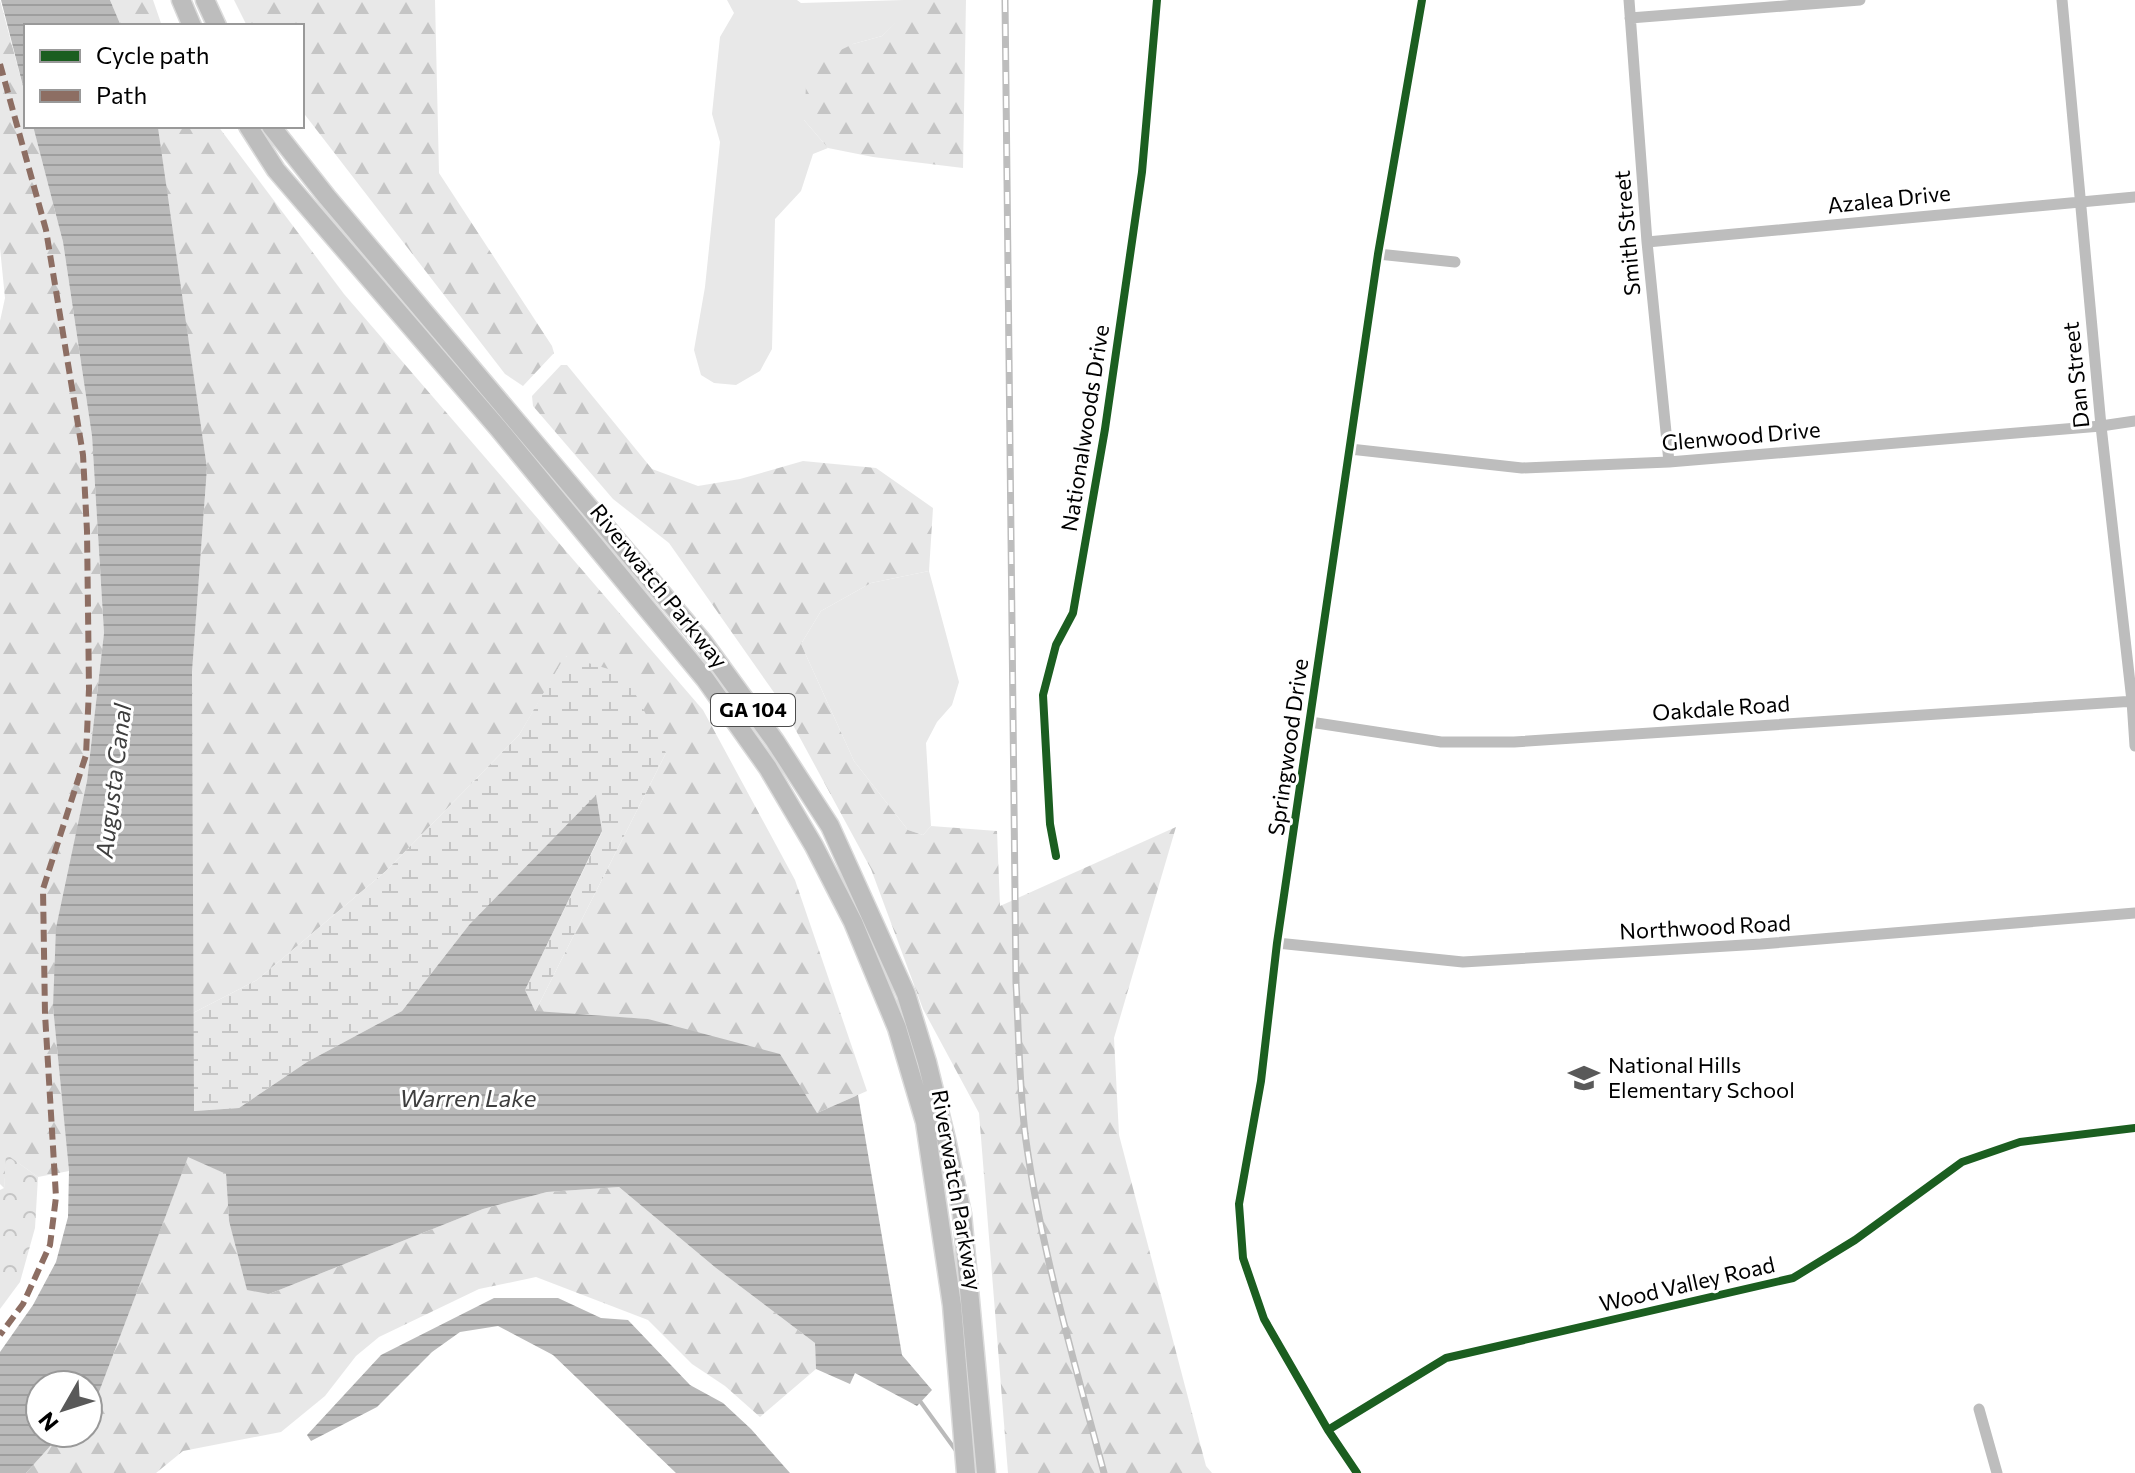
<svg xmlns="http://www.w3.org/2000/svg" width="2135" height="1473" font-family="Commissioner,sans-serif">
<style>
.green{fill:#e8e8e8}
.forest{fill:url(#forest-firs)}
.wetland{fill:url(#wetland-marsh)}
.park{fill:url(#park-crowns)}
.water{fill:url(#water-rules)}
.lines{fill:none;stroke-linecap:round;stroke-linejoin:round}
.stream{stroke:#bababa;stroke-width:4}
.primary-casing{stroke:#dbdbdb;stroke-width:21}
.street{stroke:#bdbdbd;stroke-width:11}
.primary{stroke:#bdbdbd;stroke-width:18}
.rail-casing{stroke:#bdbdbd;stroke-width:7}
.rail{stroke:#fff;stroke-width:4;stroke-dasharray:12;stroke-linecap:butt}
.quiet{stroke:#8d6e63;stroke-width:6;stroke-dasharray:12 6;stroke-linecap:butt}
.cycleway-casing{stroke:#fff;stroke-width:13}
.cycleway{stroke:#1b5e20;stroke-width:8}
.labels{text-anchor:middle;stroke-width:6;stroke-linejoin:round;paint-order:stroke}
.shield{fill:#fff;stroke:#4c4c4c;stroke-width:2}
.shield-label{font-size:20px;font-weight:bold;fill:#000}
.street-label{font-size:22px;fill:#000;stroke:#fff}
.poi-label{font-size:22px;fill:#000;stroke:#fff;text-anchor:start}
.water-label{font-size:24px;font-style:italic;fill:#3e3e3e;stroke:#fff}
</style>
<defs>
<pattern id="forest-firs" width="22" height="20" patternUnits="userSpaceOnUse" patternTransform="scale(2)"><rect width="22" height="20" fill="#e8e8e8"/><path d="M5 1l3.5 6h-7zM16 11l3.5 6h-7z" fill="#c5c5c5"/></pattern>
<pattern id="wetland-marsh" width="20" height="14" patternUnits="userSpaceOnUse" patternTransform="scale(2)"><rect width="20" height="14" fill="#e8e8e8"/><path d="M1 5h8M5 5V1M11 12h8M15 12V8" fill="none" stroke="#c5c5c5"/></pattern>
<pattern id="park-crowns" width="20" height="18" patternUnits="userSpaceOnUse" patternTransform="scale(2)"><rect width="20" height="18" fill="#e8e8e8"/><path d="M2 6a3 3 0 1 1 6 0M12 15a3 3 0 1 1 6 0" fill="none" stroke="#c5c5c5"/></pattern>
<pattern id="water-rules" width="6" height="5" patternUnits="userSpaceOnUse" patternTransform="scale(2)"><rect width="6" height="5" fill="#bababa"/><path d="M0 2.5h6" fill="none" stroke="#9e9e9e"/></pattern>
</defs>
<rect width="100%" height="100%" fill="#fff"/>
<path class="green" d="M727,0h70l4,3 103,-3 1,14 -23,22 -29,8 -49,76 24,28 -15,6 -12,37 -26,28 -3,130 -12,22 -24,14 -22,-2 -13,-8 -7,-25 11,-63 15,-145 -8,-28 8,-77 14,-24z
M929,571l30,111 -7,23 -15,17 -11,21 5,83 -8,9 -15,-5 -54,-69 -53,-117 20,-33 50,-28z"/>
<path class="forest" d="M0,0l26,98v28h7l30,116 29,194 12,197 -17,148 -34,226 16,164 -31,6 -31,-22 -3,33 -4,-4v-863l5,-23 -5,-50z
M110,0h43l9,26h-41z
M234,0h201l4,173 113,173 2,7 -31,33 -18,-12 -203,-263v-85h-55z
M904,0h62l-3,168 -90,-11 -45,-9 -24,-28 2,-34 12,-25 35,-17 29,-8 22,-22z
M157,126h61l126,168 359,416 92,170 72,211 -50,22 -169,-94 -113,-7 131,-259 -100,-97 -47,79 -133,136 -129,109 -64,33 -1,-341 15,-204z
M561,365h6l85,104 46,17 42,-7 63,-18 73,7 57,40 -4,63 -58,12 -50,28 -20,33 53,117 54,69 15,5 8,-9 66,5 3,75 176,-79 -62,211 5,97 87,331 6,7h-204l-29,-360 -56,-104 -52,-140 -91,-168 -111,-158 -56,-44 -80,-93 -1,-10z
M188,1156l38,18 3,47 40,73 214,-85 64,-17 72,-5 97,81 99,75 1,26 -56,48 -35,-31 -33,-22 -44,-44 -112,-43 -57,12 -100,48 -23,19 -31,40 -44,36 -98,19 -27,22h-130l36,-40h26v-29l11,-12z"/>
<path class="wetland" d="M565,656l60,18 41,79 -131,259 -10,-22 77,-158 -133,93 -67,86 -95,51 -68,46 -46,3v-98l64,-33 129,-109 133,-136z"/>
<path class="park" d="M6,1154l32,23 -3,51 -15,54 -20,27v-119l4,-2z"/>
<path class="water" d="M1,0h109l11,26h-95v72z
M33,126l125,2 49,340 -15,204 2,439 45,-3 68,-46 95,-51 67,-86 127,-130 6,36 -77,159 10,21 113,8 132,35 37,59 41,-18 44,260 30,35 -15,16 -62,-33 -5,11 -34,-15 -1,-26 -99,-75 -97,-81 -72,5 -64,17 -214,85 -22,-4 -18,-69 -3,-47 -38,-17 -89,235 -11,12v-19h-48v48h22l-36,40h-26v-121l33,-47 23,-43 12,-45 1,-46 -16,-164 3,-79 31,-147 17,-148 -12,-197 -29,-194z
M494,1298h64l43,20 27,2 62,65 33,18 28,26 39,44h-114l-123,-118 -55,-29 -38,6 -28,20 -55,55 -66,34 -4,-6 74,-80z"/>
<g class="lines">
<path class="stream" d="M920,1401l37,51"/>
<defs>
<path id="primary" d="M181,0l11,26
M205,0l12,26
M248,126l28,44 222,258 207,251 63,89 46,78 39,76 44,106 28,94 27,183 14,168
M271,126l56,71 376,445 72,99 55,85 76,168 21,68 19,77 16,75 24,259"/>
</defs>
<use href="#primary" class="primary-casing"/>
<path class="street" d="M1629,0l18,242 22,220
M2062,0l39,426 31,275 3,45
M1630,18l230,-18
M1647,242l488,-45
M1378,254l77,8
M1350,449l172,19 147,-6 432,-36 34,-5
M1310,722l131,20h73l621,-41
M1056,856l-6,-32 -7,-129 13,-50 17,-32 32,-184 37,-257 15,-172
M1277,943l186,19 298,-18 374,-31
M1979,1409l18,64
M1328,1430l118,-72 347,-80 62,-38 107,-78 58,-20 115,-14
M1357,1473l-29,-43 -64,-111 -21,-61 -4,-54 22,-123 16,-138 101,-689 44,-254"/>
<use href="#primary" class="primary"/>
<defs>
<path id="rail" d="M1005,0l11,983c3,53 3,106 10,158 16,113 49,223 78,332"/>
</defs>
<use href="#rail" class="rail-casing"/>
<use href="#rail" class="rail"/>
<path class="quiet" d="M0,64l46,166 37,225 4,76 2,158 -3,66 -43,134 2,125 11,183 -6,48 -27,59 -23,31"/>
<defs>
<path id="cycleway" d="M1056,856l-6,-32 -7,-129 13,-50 17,-32 32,-184 37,-257 15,-172
M1328,1430l118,-72 347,-80 62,-38 107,-78 58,-20 115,-14
M1357,1473l-29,-43 -64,-111 -21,-61 -4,-54 22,-123 16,-138 101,-689 44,-254"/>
</defs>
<use href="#cycleway" class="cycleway-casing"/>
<use href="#cycleway" class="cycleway"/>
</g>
<defs>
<symbol id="school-bare" viewBox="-9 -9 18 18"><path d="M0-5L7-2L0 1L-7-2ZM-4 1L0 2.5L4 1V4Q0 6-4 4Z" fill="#595959" stroke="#fff" stroke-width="2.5" paint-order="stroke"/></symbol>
</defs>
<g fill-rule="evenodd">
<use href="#school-bare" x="1562" y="1056" width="44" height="44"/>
</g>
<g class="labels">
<rect class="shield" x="711" y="694" width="84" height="32" rx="6"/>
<g class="shield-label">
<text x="753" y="717">GA 104</text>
</g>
<g class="street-label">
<text transform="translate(1889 199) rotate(-6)" y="8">Azalea Drive</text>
<text transform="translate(1627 233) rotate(-95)" y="8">Smith Street</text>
<text transform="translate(2076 375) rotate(-96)" y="8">Dan Street</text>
<text transform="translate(1085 428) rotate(-81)" y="8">Nationalwoods Drive</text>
<text transform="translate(1741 436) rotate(-5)" y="8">Glenwood Drive</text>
<text transform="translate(659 586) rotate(51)" y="8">Riverwatch Parkway</text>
<text transform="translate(1721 708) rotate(-4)" y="8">Oakdale Road</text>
<text transform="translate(1288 747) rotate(-82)" y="8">Springwood Drive</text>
<text transform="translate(1705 927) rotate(-3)" y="8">Northwood Road</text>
<text transform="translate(957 1190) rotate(80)" y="8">Riverwatch Parkway</text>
<text transform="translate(1687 1284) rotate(-13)" y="8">Wood Valley Road</text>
</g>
<g class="poi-label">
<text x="1608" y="1073">National Hills<tspan x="1608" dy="25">Elementary School</tspan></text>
</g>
<g class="water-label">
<text transform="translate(114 781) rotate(-83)" y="8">Augusta Canal</text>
<text x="468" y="1107">Warren Lake</text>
</g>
</g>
<rect x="24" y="24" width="280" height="104" fill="#ffffff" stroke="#999999" stroke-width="2"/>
<rect x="40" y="50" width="40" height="12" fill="#1b5e20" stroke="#999999" stroke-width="2"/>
<text x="96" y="64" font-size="24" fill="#000000">Cycle path</text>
<rect x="40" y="90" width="40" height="12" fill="#8d6e63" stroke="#999999" stroke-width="2"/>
<text x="96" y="104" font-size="24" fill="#000000">Path</text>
<g transform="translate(64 1409) rotate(231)"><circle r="38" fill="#ffffff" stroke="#999999" stroke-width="2"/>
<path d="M0-6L14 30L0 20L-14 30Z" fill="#595959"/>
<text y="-12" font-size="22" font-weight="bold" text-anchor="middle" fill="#000000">N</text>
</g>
</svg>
